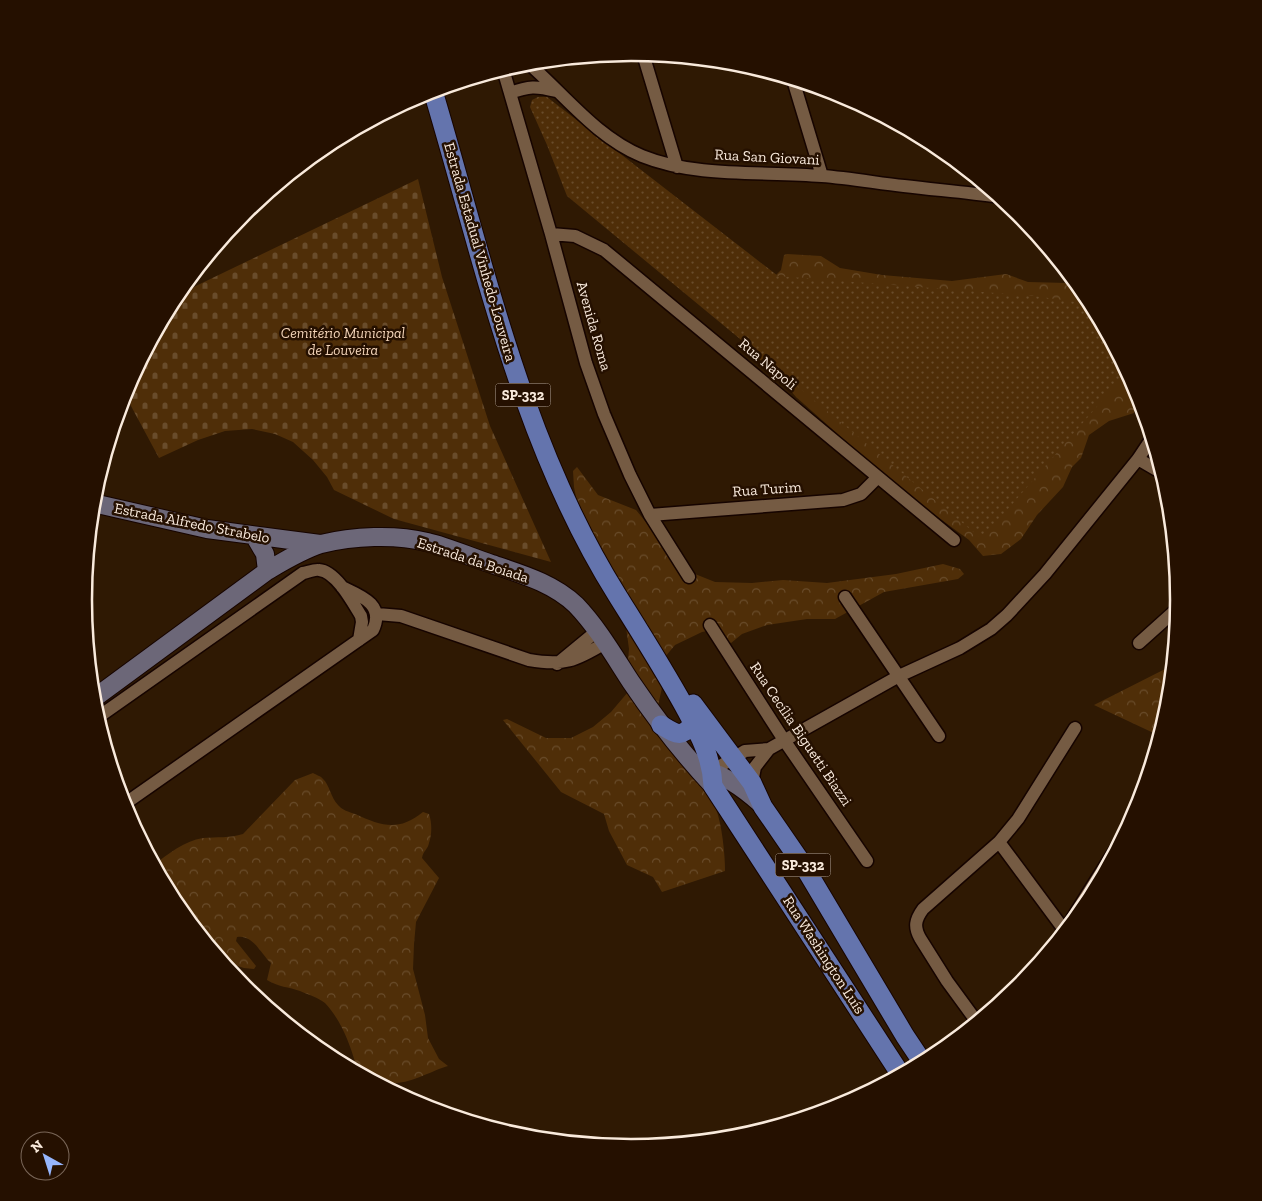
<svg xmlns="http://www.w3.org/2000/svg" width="1262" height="1201" font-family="'Zilla Slab',serif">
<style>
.forest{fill:url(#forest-crowns)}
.cemetery{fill:url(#cemetery-stones)}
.park{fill:url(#park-dots)}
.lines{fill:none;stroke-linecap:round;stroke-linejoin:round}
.street-casing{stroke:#160400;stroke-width:15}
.secondary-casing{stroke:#160400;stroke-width:20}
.primary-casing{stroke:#160400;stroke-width:21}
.street{stroke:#755b43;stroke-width:12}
.secondary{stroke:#6c6778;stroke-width:18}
.primary{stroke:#6474ad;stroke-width:19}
.labels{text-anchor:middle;stroke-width:5;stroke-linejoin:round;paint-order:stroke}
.shield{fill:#251000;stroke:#b9a99a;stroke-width:1}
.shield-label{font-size:14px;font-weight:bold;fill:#f9eadc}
.street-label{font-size:15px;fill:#f9eadc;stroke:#251000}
.park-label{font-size:15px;font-style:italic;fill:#f4d5b9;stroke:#251000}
.rim{fill:none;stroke:#f9eadc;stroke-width:2.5}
</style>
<defs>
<pattern id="forest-crowns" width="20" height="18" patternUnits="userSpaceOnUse" patternTransform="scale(1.25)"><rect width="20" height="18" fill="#4f2e08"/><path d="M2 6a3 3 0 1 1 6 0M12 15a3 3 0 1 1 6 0" fill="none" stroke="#694c2b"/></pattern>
<pattern id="cemetery-stones" width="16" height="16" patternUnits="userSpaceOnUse" patternTransform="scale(1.25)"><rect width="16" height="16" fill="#4f2e08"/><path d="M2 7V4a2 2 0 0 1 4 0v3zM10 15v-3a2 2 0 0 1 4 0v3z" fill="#694c2b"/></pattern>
<pattern id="park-dots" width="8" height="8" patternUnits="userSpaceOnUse" patternTransform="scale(1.25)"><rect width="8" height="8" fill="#4f2e08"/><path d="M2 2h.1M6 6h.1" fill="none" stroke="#694c2b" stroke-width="1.8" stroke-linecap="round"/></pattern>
</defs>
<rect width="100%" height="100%" fill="#2f1903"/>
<path class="forest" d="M787,254l34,2 19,12 42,7 70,6 54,-7 22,8 39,1 10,1 10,12 50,95 2,4 -4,6 -1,12 -25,8 -20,14 -8,23 -9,9 -9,20 -26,28 -16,24 -20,15 -18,2 -14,-16 -69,-51 -104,-92 -24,-28 -17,-13 -3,-13 17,-61 12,-12 3,-15z
M577,467l21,28 38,15 41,50 18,14 20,8 37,1 31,-3 44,3 69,-9 47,-10 17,5 4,5 -6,5 -74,13 -49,27h-28l-40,6 -25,9 -11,9 -19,-13 -10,2 -27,13 -10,12 -2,26 -9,41c20,25 50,55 62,85 6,16 9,45 9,62l-63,21 -9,-15 -26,-12 -18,-34 -5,-17 -43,-22 -58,-72 4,-1 39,19h25l22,-11 18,-15 17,-20 -1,-20 2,-23 -3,-22 -40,-80 -12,-60 -1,-16z
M1173,665l-5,43 -8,28 -66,-31z
M313,773c3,2 8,3 10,6 6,5 8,19 15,26 4,5 11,7 17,9 27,12 43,18 68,-2l6,2c3,9 3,20 0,29 -1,6 -6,8 -7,15l17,20 -23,44 -2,22 -1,25 12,46 3,23 11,21 9,7c-15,4 -44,21 -58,16 -12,-4 -24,-14 -35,-20 -6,-21 -15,-43 -30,-59 -6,-5 -18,-9 -25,-12 -11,-4 -22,-4 -33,-11l4,-17c-10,-9 -18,-29 -34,-26l-1,4 20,25 -2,3 -10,-1 -23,-7 -46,-56 -21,-40c14,-11 30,-24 49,-27 14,-1 27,0 40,-4l52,-54z"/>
<path class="cemetery" d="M418,179l24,98 48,149 61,136 -157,-43 -60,-29 -7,-13 -14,-17 -20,-18 -18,-8 -23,-5 -27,2 -27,9 -39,18 -35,-65 51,-97z"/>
<path class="park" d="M538,97h9l231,179 256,20 57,8 36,68 -145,167 -415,-343 -20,-51 -17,-38 2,-7z"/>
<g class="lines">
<defs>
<path id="street" d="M643,54l34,113
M528,63c36,31 68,74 114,93 54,22 121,15 180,20 27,2 55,7 82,10 32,4 63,6 95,11
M503,69l48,165 35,129 18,51 26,61 20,40 39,62
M793,80l29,96
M510,93c19,-7 26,-7 46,-2
M551,234l24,2 29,14 350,290
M1138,459l24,14
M650,515l193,-15 18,-6 17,-17
M845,597l94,139
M377,614l24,2 128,44c35,6 46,1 76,-17
M710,625l74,115 83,121
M1139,643l39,-35
M557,664l40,-33
M97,718l206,-145c5,-1 12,-4 16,-3 17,1 34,33 42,46l1,6 -3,18
M712,771l33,-20 24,-2
M752,783l3,-16 14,-18 130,-73 61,-28 31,-19 16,-14 38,-41 93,-115 14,-21
M123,805l250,-175c12,-26 -12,-34 -31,-43
M999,842l66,89
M1065,930l52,-83
M977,1022l-30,-41 -27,-43c-6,-11 -5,-18 3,-29l76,-67 19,-23 57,-91"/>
<path id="secondary" d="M93,503l114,26 113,15
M255,537l10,17 2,17
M93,699l174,-128c17,-10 35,-21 54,-27 32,-8 74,-10 106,-2 22,5 43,15 65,22 29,10 61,19 84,41 22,23 38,51 55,77 25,37 52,72 82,104
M699,767c25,8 43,20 62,37"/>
<path id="primary" d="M433,91c51,171 88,351 184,504 23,37 46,73 67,111 14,26 28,50 29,80l188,289
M693,704l59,79 11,24 42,61 100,168 18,27
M661,725c15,9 20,14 33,-2"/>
</defs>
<use href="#street" class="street-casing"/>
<use href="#secondary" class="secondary-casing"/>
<use href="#primary" class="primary-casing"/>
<use href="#street" class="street"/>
<use href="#secondary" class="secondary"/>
<use href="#primary" class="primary"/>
</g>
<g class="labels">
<g class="shield">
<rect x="495.5" y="383.5" width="55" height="23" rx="4"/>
<rect x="775.5" y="853.5" width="55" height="23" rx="4"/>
</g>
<g class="shield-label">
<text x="523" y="400">SP-332</text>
<text x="803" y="870">SP-332</text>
</g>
<g class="street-label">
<text transform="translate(767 157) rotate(3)" y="5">Rua San Giovani</text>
<text transform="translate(480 252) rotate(74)" y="5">Estrada Estadual Vinhedo-Louveira</text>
<text transform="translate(594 326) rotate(74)" y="5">Avenida Roma</text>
<text transform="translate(768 364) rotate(40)" y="5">Rua Napoli</text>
<text transform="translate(767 489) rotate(-4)" y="5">Rua Turim</text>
<text transform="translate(192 523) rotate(11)" y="5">Estrada Alfredo Strabelo</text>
<text transform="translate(473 560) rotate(18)" y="5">Estrada da Boiada</text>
<text transform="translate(801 734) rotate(56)" y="5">Rua Cecília Biguetti Biazzi</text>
<text transform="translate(824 955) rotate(57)" y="5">Rua Washington Luís</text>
</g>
<g class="park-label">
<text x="343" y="338">Cemitério Municipal<tspan x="343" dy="17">de Louveira</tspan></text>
</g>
</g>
<path d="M0 0H1262V1201H0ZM92 600a539 539 0 1 1 1078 0a539 539 0 1 1-1078 0Z" fill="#251000" fill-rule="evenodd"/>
<path class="rim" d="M92 600a539 539 0 1 1 1078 0a539 539 0 1 1-1078 0Z"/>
<g transform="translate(45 1156) rotate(321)"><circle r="24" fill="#251000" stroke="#7a6758"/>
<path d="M0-4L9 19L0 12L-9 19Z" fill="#96b6fd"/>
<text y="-8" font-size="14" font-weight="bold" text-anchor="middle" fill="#f9eadc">N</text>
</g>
</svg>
